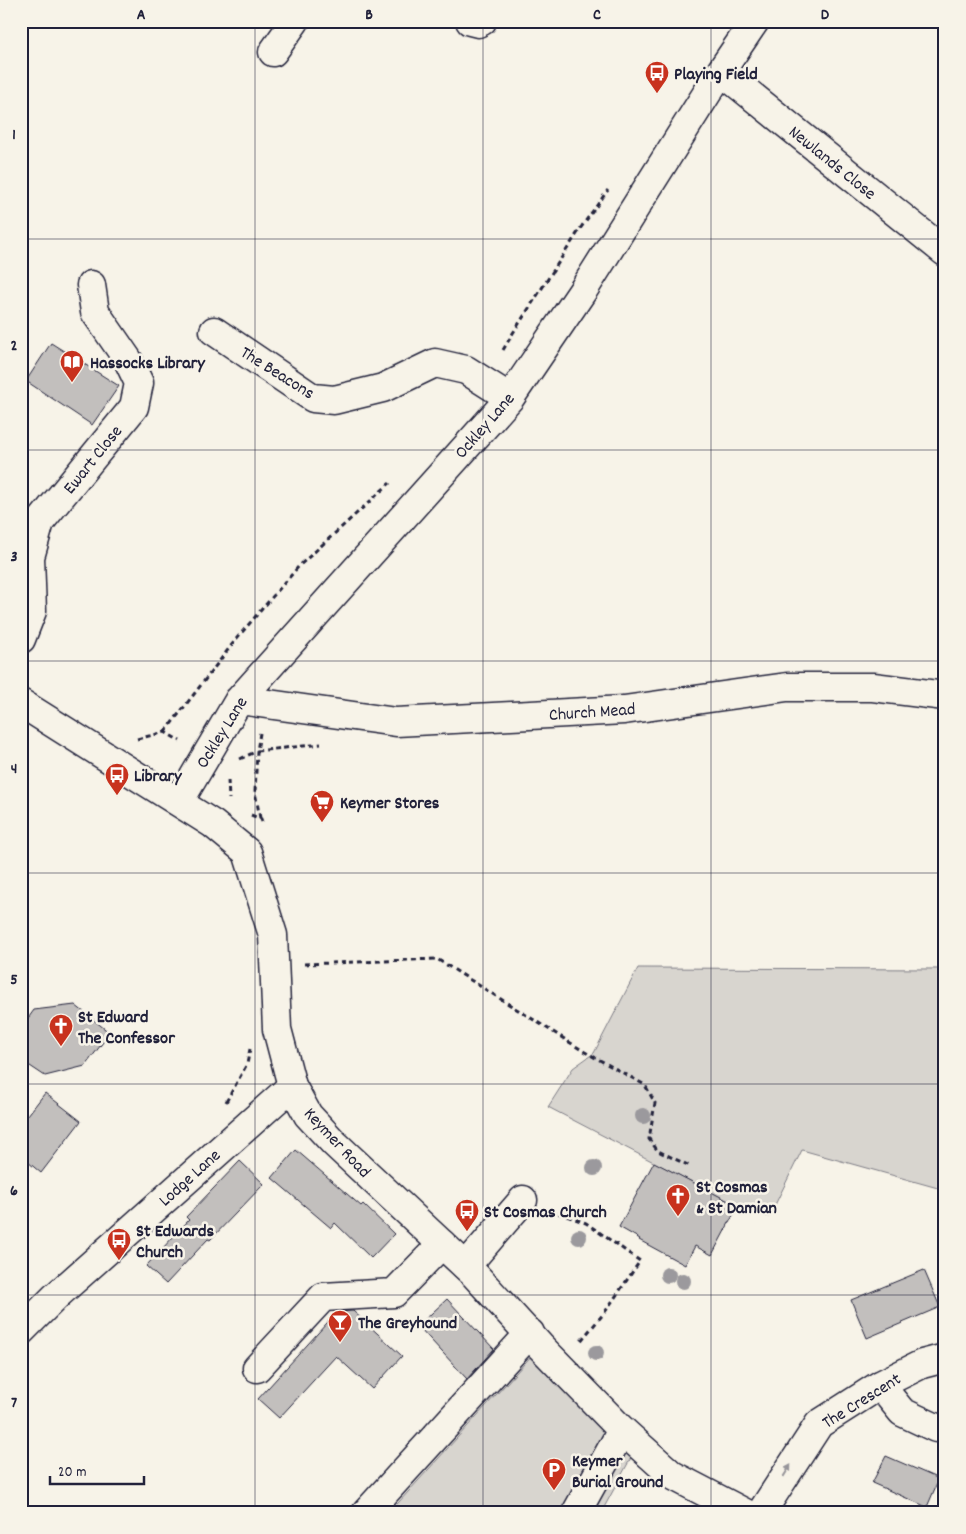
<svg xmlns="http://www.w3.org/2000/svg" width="966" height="1534" font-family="Dekko,sans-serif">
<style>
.green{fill:#d8d5cf;stroke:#7d7c85}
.building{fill:#c2bfbd;stroke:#22223b}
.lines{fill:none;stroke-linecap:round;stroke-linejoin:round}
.minor-casing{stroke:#22223b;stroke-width:31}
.major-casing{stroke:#22223b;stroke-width:31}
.path{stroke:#22223b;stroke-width:3;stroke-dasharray:5 4;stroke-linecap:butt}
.minor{stroke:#f7f3e8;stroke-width:28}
.major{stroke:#f7f3e8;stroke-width:28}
.tree{fill:#9b999d}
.oneway{fill:#97959a}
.grid{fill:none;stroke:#22223b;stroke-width:1;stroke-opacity:0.55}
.labels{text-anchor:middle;stroke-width:5;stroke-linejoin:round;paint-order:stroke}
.poi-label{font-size:18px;font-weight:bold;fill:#22223b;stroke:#f7f3e8;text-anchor:start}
.street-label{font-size:18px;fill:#22223b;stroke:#f7f3e8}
.neatline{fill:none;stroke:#22223b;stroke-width:2}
.grid-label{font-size:16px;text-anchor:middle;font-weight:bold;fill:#22223b}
</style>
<rect width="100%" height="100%" fill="#f7f3e8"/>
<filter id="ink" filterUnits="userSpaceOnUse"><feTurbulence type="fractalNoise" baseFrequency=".02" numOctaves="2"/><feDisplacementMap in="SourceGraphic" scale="10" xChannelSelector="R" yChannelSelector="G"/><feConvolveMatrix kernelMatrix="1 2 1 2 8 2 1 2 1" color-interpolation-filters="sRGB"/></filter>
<g filter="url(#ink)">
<path class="green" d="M638,968l307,1v221l-143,-40 -33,67 -31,-11 -190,-99 25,-39 21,-15z
M534,1353l99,101 -32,59h-212z"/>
<path class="building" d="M51,343l68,43 -27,39 -66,-44z
M75,1005l35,28 -25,33 -40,10 -24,-16v-32l13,-18z
M45,1093l36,28 -40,52 -20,-17v-32z
M296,1150l65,56 2,-2 31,30 -23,24 -36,-35 -4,5 -59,-50z
M240,1161l24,23 -54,56 -2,-1 -42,45 -20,-18 43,-46 -3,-3z
M654,1162l84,44 -26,49 -17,-9 -10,19 -46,-25 1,-1 -21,-12z
M924,1270l16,37 -73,31 -16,-38z
M447,1299l47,50 -27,30 -49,-53z
M353,1311l49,45 -30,33 -36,-33 -57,62 -21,-19 79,-87z
M886,1456l53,23 -12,28 -55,-24z"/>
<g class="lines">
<defs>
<path id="minor" d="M470,21l8,2 4,-2
M273,52l22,-31
M721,71l224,181
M214,331l99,67 21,2 49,-12 52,-25 31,7 44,28
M21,639l11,-28 -2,-54 10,-35 94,-115 5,-24 -11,-23 -33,-48 -4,-27
M239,700l157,22 228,-12 163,-23h86l72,9
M179,802l60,-102 271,-302 74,-109 137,-218 34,-50
M466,1266l57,-66
M21,1331l34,-34 237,-211
M257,1368l66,-71 71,-4 48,-49
M880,1385l22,27 34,16h9
M366,1513l164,-180
M576,1513l46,-83
M761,1513l58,-89 61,-39 42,-21 23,-6"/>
<path id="major" d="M21,703l192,121 34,28 26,83 4,94 15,57 16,29 26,28 140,131 66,72 82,84 50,45 73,38"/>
</defs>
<use href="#minor" class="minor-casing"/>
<use href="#major" class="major-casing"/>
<path class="path" d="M503,350l10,-17 69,-107 26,-36
M165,732l72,-94 62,-72 91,-83
M260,733l-3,18 -2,41 5,26
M137,739l28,-7 15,9
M240,759l17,-8 64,-7
M228,780l1,19
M251,815l10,4 2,6
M304,964l133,-5 148,93 60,33 10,18 -6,36 9,12 32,15
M226,1102l21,-38 3,-15
M550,1210l36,13 54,38 -35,51 -26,31"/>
<use href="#minor" class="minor"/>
<use href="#major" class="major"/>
</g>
<g class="tree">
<circle cx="643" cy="1116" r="8"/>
<circle cx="594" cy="1168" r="8"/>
<circle cx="579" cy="1237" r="8"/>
<circle cx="668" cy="1275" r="8"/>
<circle cx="683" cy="1281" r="8"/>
<circle cx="596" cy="1353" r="8"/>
</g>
<defs><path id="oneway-solid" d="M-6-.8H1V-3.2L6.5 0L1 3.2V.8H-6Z" transform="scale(1.25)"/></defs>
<use class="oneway" href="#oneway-solid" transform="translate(787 1471) rotate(-58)"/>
</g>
<path class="grid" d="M255,21v1492M483,21v1492M711,21v1492M21,239h924M21,450h924M21,661h924M21,873h924M21,1084h924M21,1295h924"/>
<defs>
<symbol id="bus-pin" viewBox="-11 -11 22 30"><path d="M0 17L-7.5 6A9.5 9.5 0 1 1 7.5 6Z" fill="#c8321e" stroke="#f7f3e8"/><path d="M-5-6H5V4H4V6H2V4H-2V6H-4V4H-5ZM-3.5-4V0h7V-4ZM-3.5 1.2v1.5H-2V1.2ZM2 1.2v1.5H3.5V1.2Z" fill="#fff"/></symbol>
<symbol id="library-pin" viewBox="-11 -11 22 30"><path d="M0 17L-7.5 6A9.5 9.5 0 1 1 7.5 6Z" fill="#c8321e" stroke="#f7f3e8"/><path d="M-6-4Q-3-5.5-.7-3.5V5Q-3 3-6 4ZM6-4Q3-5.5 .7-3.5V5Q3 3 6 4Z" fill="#fff"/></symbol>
<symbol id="supermarket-pin" viewBox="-11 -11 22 30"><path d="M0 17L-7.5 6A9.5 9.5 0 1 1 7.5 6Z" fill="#c8321e" stroke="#f7f3e8"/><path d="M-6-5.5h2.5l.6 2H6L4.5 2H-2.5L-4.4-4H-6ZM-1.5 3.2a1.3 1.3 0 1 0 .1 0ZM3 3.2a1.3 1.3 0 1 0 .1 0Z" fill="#fff"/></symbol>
<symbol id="church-pin" viewBox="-11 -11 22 30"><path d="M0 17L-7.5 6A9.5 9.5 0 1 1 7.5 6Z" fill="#c8321e" stroke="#f7f3e8"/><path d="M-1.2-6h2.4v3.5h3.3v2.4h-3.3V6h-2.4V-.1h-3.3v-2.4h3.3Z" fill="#fff"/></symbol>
<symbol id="bar-pin" viewBox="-11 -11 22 30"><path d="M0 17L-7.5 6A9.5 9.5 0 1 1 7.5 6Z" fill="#c8321e" stroke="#f7f3e8"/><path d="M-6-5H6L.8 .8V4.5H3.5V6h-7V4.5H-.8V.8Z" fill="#fff"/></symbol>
<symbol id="parking-pin" viewBox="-11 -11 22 30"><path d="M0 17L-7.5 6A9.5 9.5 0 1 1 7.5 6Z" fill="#c8321e" stroke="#f7f3e8"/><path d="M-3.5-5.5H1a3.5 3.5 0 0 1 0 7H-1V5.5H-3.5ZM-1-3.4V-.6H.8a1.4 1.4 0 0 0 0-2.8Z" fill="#fff"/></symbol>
</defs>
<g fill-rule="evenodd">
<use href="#bus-pin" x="643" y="59" width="28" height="38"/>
<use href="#library-pin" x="58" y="348" width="28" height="38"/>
<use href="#bus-pin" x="103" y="761" width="28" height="38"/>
<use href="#supermarket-pin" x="308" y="788" width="28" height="38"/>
<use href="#church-pin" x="47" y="1012" width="28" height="38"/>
<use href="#church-pin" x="664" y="1182" width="28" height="38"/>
<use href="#bus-pin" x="453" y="1197" width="28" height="38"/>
<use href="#bus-pin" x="105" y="1226" width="28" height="38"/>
<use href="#bar-pin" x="326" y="1308" width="28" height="38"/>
<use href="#parking-pin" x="540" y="1456" width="28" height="38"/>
</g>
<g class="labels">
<g class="poi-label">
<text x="674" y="79">Playing Field</text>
<text x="90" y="368">Hassocks Library</text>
<text x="134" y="781">Library</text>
<text x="340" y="808">Keymer Stores</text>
<text x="78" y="1022">St Edward<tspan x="78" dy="21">The Confessor</tspan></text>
<text x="696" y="1192">St Cosmas<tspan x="696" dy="21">&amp; St Damian</tspan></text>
<text x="484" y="1217">St Cosmas Church</text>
<text x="136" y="1236">St Edwards<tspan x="136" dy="21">Church</tspan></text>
<text x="358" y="1328">The Greyhound</text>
<text x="572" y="1466">Keymer<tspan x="572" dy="21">Burial Ground</tspan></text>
</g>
<g class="street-label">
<text transform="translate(833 162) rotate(39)" y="6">Newlands Close</text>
<text transform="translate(278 372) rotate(32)" y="6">The Beacons</text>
<text transform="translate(484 425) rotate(-49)" y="6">Ockley Lane</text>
<text transform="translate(92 459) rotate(-51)" y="6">Ewart Close</text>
<text transform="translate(592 711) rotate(-4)" y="6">Church Mead</text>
<text transform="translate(221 732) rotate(-58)" y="6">Ockley Lane</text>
<text transform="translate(338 1142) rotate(47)" y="6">Keymer Road</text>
<text transform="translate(189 1177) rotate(-42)" y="6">Lodge Lane</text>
<text transform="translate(861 1400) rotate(-32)" y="6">The Crescent</text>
</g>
</g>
<rect width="966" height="1534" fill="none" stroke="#f7f3e8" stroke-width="55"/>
<path d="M50 1476v8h94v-8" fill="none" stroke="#22223b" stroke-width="2.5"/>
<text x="58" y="1476" font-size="15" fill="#22223b" stroke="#f7f3e8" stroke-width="4" paint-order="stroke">20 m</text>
<rect x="28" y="28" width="910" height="1478" class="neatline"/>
<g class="grid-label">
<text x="141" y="19">A</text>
<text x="369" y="19">B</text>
<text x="597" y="19">C</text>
<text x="825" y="19">D</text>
<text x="14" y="139">1</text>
<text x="14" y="350">2</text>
<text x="14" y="561">3</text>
<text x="14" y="773">4</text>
<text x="14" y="984">5</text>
<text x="14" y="1195">6</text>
<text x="14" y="1407">7</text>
</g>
</svg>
